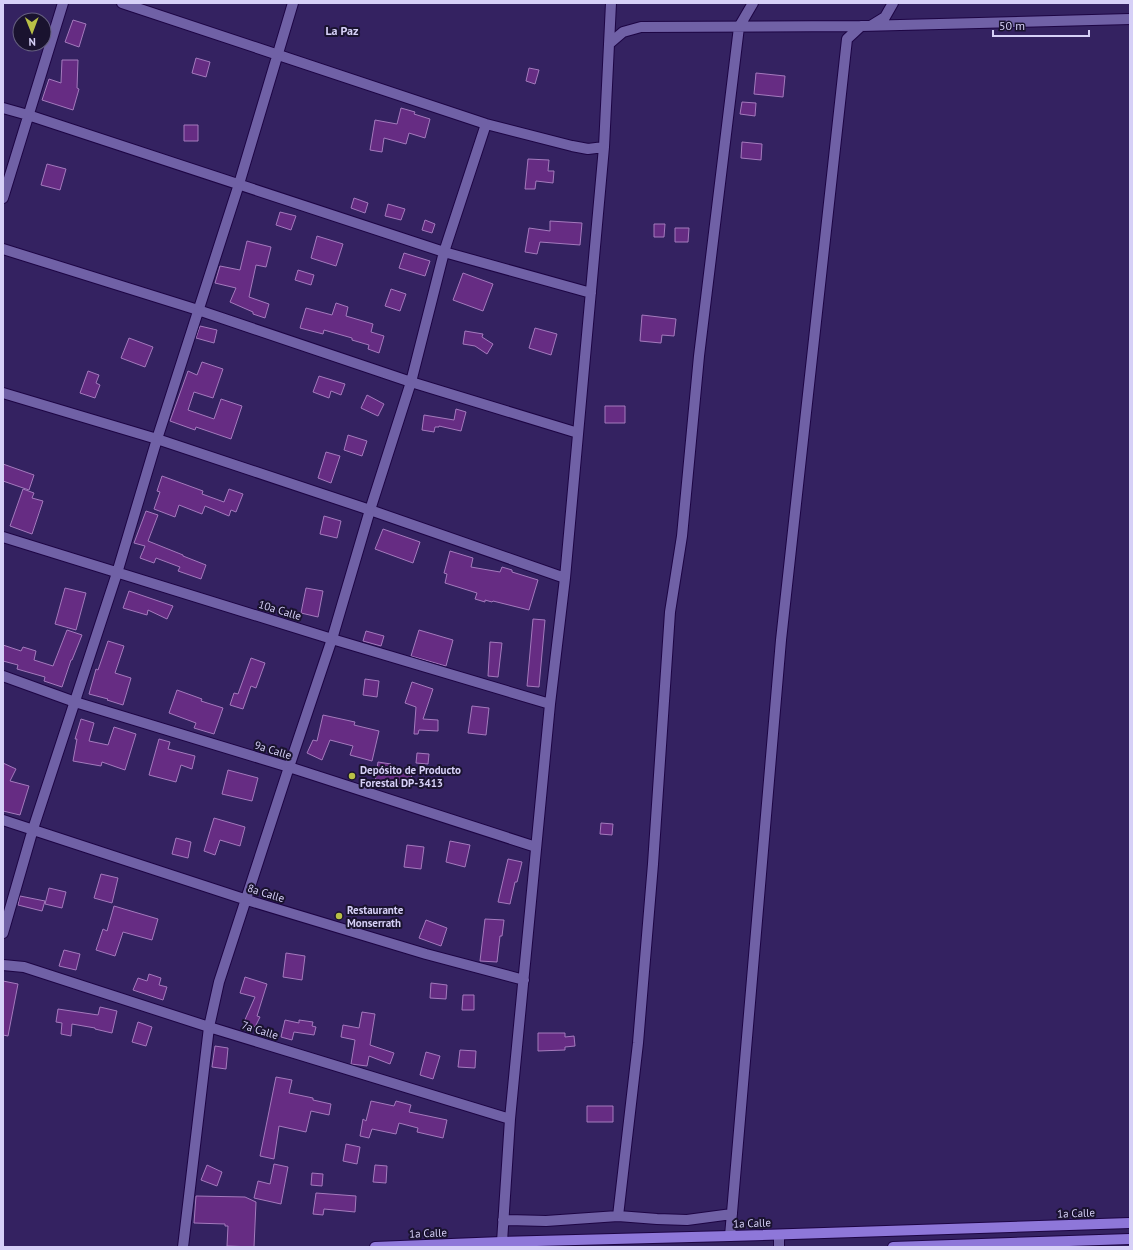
<svg xmlns="http://www.w3.org/2000/svg" width="1133" height="1250" font-family="'PT Sans',sans-serif">
<style>
.building{fill:#662c83;stroke:#a47abd}
.lines{fill:none;stroke-linecap:round;stroke-linejoin:round}
.minor-casing{stroke:#1d0544;stroke-width:12}
.major-casing{stroke:#1d0544;stroke-width:12}
.minor{stroke:#7061a6;stroke-width:10}
.major{stroke:#8e77d9;stroke-width:10}
.poi-dot{fill:#b9c046;stroke:#1a132f;stroke-width:1.5}
.labels{text-anchor:middle;stroke-width:4;stroke-linejoin:round;paint-order:stroke}
.street-label{font-size:11px;fill:#d6d0f7;stroke:#1a132f}
.poi-label{font-size:11px;font-weight:bold;fill:#d6d0f7;stroke:#1a132f;text-anchor:start}
.neighbourhood-label{font-size:12px;font-weight:bold;fill:#d6d0f7;stroke:#1a132f}
</style>
<rect width="100%" height="100%" fill="#342261"/>
<path class="building" d="M73,20l13,4 -7,23 -14,-5z
M196,58l14,4 -4,15 -14,-4z
M62,60h16l-1,28 2,1 -6,21 -31,-10 7,-21 12,4z
M529,68l10,2 -4,14 -9,-3z
M756,73l29,3 -2,21 -29,-3z
M742,102l14,1 -1,13 -15,-2z
M401,108l14,4 -1,2 16,5 -5,19 -16,-5 -3,11 -22,-6 -2,14 -12,-2 5,-30 22,4z
M184,125h14v16h-14z
M742,142l20,2 -1,16 -20,-2z
M528,159l21,1 -1,11h6l-1,12 -17,-2 -1,8h-10z
M47,164l19,5 -6,21 -19,-5z
M354,198l14,5 -3,10 -14,-5z
M388,204l17,5 -4,11 -16,-4z
M280,212l16,4 -5,14 -15,-5z
M425,220l10,4 -3,9 -10,-3z
M550,221l32,2 -2,22 -40,-3 -3,12 -12,-2 4,-24 21,3z
M654,224h11l-1,13h-10z
M675,228h14l-1,14h-13z
M317,236l26,8 -7,22 -25,-8z
M247,241l24,6 -5,20 -10,-2 -7,32 20,7 -4,14 -12,-4v-2l-23,-10 6,-14 -21,-5 5,-17 20,4z
M404,253l26,8 -5,15 -26,-8z
M298,270l16,5 -3,10 -16,-5z
M463,273l30,11 -10,27 -30,-11z
M391,289l15,5 -6,17 -15,-5z
M336,303l12,4 -2,9 27,8 -2,8 13,4 -5,17 -11,-4 1,-4 -17,-5v-2l-28,-8 -1,4 -23,-6 6,-20 26,7z
M642,315l34,4 -2,17 -12,-1 -1,8 -21,-2z
M200,326l17,4 -3,13 -18,-5z
M535,328l22,6 -6,21 -22,-7z
M465,331l18,3 -1,3 11,7 -6,10 -12,-8 -12,-2z
M129,338l24,9 -8,20 -24,-9z
M202,362l21,7 -10,29 -19,-6 -6,18 26,9 7,-20 21,7 -11,33 -35,-12 -1,3 -25,-9 18,-50 9,4z
M88,371l11,4 -3,8 4,2 -5,13 -15,-5z
M319,376l26,8 -4,11 -10,-4 -2,7 -16,-6z
M367,395l17,9 -6,12 -17,-8z
M605,406h20v17h-20z
M456,409l10,3 -5,19 -22,-5v1h-4l-1,5 -12,-2 2,-15 30,5z
M348,435l19,6 -5,15 -18,-6z
M326,452l14,4 -9,27 -13,-5z
M3,464l31,11 -5,15 -26,-9z
M162,476l41,15 -1,3 22,8 5,-13 14,5 -7,18 -5,-2 -2,6 -24,-10 -3,8 -23,-9 -4,12 -21,-8 6,-17 -3,-1z
M23,489l11,4 -2,5 11,3 -11,33 -22,-8z
M146,511l12,4 -10,26 35,14v1l23,9 -5,14 -23,-8 2,-4 -24,-9 -2,5 -14,-5 5,-12 -11,-3z
M324,516l17,5 -4,17 -17,-4z
M383,529l37,13 -7,21 -38,-14z
M450,551l23,7 -2,9 29,5 2,-5 10,3v2l26,8 -9,30 -36,-9 -1,1 -7,-2v2l-10,-3 2,-6 -32,-10 2,-9 -3,-1z
M65,588l21,5 -10,37 -21,-6z
M306,588l17,3 -5,26 -17,-4z
M129,591l44,15 -6,13 -19,-9 -1,5 -24,-7z
M533,619l12,1 -6,67 -12,-1z
M67,630l15,5 -10,25h-1l-9,27 -18,-6 1,-4 -28,-8 1,-4 -15,-4v-16l18,6 2,-4 13,4 -2,9 19,6z
M419,630l34,10 -7,26 -35,-10z
M366,631l18,5 -3,10 -18,-5z
M108,641l16,5 -9,27 16,5 -8,27 -16,-5 1,-1 -19,-5 7,-25 2,1z
M490,642l12,1 -4,34 -10,-1z
M251,658l14,5 -9,25 -5,-2 -8,23 -13,-4 4,-12 4,1z
M365,679l14,2 -2,16 -14,-2z
M412,682l21,7 -10,30 15,1v11l-19,-1 -1,4h-4l2,-27 -11,-4z
M177,690l25,9 -1,2 22,7 -9,26 -20,-6 2,-5 -27,-10z
M472,706l17,2 -3,27 -18,-2z
M323,715l32,7 -1,3 25,6 -7,30 -22,-6 3,-9 -23,-6 -8,20 -15,-7 6,-13 4,1z
M81,719l13,4 -5,18 19,4 6,-18 22,7 -11,36 -23,-8 -1,4 -28,-5 4,-22h-2z
M159,739l11,3 -2,7 27,7 -3,13 -11,-4 -5,17 -27,-7z
M417,753l12,1 -1,10 -12,-1z
M378,762l13,2 -1,4 22,2 -1,15 -22,-3v3l-14,-2z
M3,763l13,6 -6,12 19,5 -9,29 -17,-4z
M228,770l30,8 -6,23 -30,-7z
M214,818l31,9 -5,19 -20,-6 -5,15 -11,-4z
M601,823l12,1 -1,11 -12,-1z
M176,838l15,4 -3,16 -16,-4z
M450,841l20,4 -5,22 -19,-5z
M407,845l17,2 -3,22 -17,-2z
M508,859l14,3 -5,20h-2l-5,22 -12,-2z
M101,874l17,4 -6,25 -18,-5z
M49,888l17,4 -4,16 -17,-4z
M20,896l25,5 -3,10 -24,-6z
M114,906l44,13 -6,21 -29,-8 -8,24 -19,-6 7,-21 4,2z
M485,919l19,1 -2,16h-2l-3,26 -17,-1z
M426,920l21,8 -6,18 -22,-8z
M64,950l16,4 -4,16 -17,-4z
M286,953l19,3 -3,24 -19,-3z
M149,974l12,4 -2,7 8,2 -4,13 -30,-10 5,-12 9,3z
M245,977l22,7 -10,32 3,1 -5,10 -11,-5 11,-25 -15,-4z
M3,981l15,3 -10,52 -5,-1z
M431,983l16,2 -1,14 -16,-1z
M463,995h11v15h-12z
M100,1007l17,4 -5,22 -17,-4v-1l-23,-4 -1,12 -10,-2 1,-11 -6,-1 2,-13 40,6z
M362,1012l13,2 -5,31 24,8 -4,11 -21,-8 -2,10 -16,-2 4,-24 -14,-3 2,-12 16,3z
M285,1020l14,3v-3l14,2 -1,4 4,1 -2,8 -20,-3 -2,8 -11,-3z
M138,1022l14,5 -6,19 -14,-4z
M538,1033h27v4l9,-1 1,10 -10,1v3l-27,1z
M215,1046l13,2 -2,21 -14,-2z
M460,1050l16,1 -1,17 -17,-1z
M426,1052l14,4 -7,23 -13,-4z
M276,1077l16,3 -3,13 24,5v2l18,4 -2,11 -18,-4 -5,21 -27,-6 -5,33 -14,-3z
M371,1101l23,5 2,-5 15,4 -2,7 38,8 -4,18 -26,-6 1,-4 -19,-5 -3,11 -24,-5 -3,9 -9,-2 3,-17 3,2z
M587,1106h26v16h-26z
M346,1144l14,3 -3,17 -14,-3z
M274,1164l14,3 -7,37 -27,-6 4,-17 12,3z
M207,1165l15,7 -5,14 -16,-6z
M375,1165l12,1 -1,17 -13,-1z
M312,1173l11,1 -1,12 -11,-1z
M316,1193l40,3 -1,16 -31,-3 -1,6 -10,-1z
M196,1196l49,1 11,5 -2,45 -27,-1 1,-20h-3v-2l-31,-1z"/>
<g class="lines">
<defs>
<path id="minor" d="M122,3l364,121 86,22 16,3 16,-2
M872,25l13,-8 8,-14
M609,44l14,-12 18,-5 220,-1 269,-7
M3,108l25,7 416,137 147,41
M3,198l60,-195
M3,249l195,61 213,72 167,51
M3,393l154,46 213,71 195,68
M3,537l329,102 218,65
M3,676l72,26 214,65 247,80
M3,820l244,80 179,54 98,26
M3,933l30,-104 84,-256 40,-134 82,-255 54,-181
M3,965l21,2 185,60 301,92
M732,1214l-45,6 -30,-1 -39,-3 20,-173 15,-179 17,-252 12,-76 17,-180 40,-329 14,-24
M503,1220l43,1 72,-5
M779,1235v12
M730,1236l51,-596 66,-601 14,-13
M502,1242l8,-123 40,-415 15,-126 39,-431 7,-144
M183,1247l26,-220 10,-45 70,-215 43,-128 38,-129 41,-128 33,-130 42,-128"/>
<path id="major" d="M375,1247l127,-5 228,-6 400,-13
M893,1247l237,-8"/>
</defs>
<use href="#minor" class="minor-casing"/>
<use href="#major" class="major-casing"/>
<use href="#minor" class="minor"/>
<use href="#major" class="major"/>
</g>
<g class="poi-dot">
<circle cx="352" cy="776" r="4"/>
<circle cx="339" cy="916" r="4"/>
</g>
<g class="labels">
<g class="street-label">
<text transform="translate(280 610) rotate(17)" y="4">10a Calle</text>
<text transform="translate(273 750) rotate(17)" y="4">9a Calle</text>
<text transform="translate(266 893) rotate(17)" y="4">8a Calle</text>
<text transform="translate(260 1030) rotate(17)" y="4">7a Calle</text>
<text transform="translate(1076 1213) rotate(-2)" y="4">1a Calle</text>
<text transform="translate(752 1223) rotate(-2)" y="4">1a Calle</text>
<text transform="translate(428 1233) rotate(-2)" y="4">1a Calle</text>
</g>
<g class="poi-label">
<text x="360" y="774">Depósito de Producto<tspan x="360" dy="13">Forestal DP-3413</tspan></text>
<text x="347" y="914">Restaurante<tspan x="347" dy="13">Monserrath</tspan></text>
</g>
<g class="neighbourhood-label">
<text x="342" y="35">La Paz</text>
</g>
</g>
<rect width="1133" height="1250" fill="none" stroke="#d6d0f7" stroke-width="8"/>
<g transform="translate(32 32) rotate(179)"><circle r="19" fill="#1a132f" stroke="#655f7f"/>
<path d="M0-3L7 15L0 10L-7 15Z" fill="#b9c046"/>
<text y="-6" font-size="11" font-weight="bold" text-anchor="middle" fill="#d6d0f7">N</text>
</g>
<path d="M993 30v6h96v-6" fill="none" stroke="#d6d0f7" stroke-width="2"/>
<text x="999" y="30" font-size="12" fill="#d6d0f7" stroke="#1a132f" stroke-width="3" paint-order="stroke">50 m</text>
</svg>
